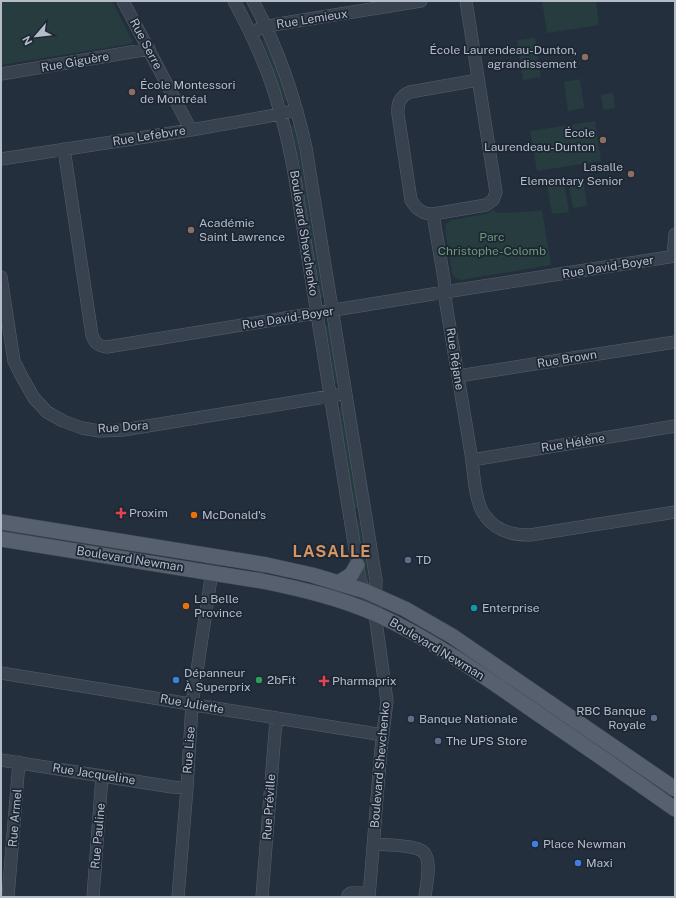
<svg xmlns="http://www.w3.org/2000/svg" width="676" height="898" font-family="'Public Sans',sans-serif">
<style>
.green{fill:#263c3f}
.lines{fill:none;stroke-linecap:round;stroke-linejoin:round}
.minor-casing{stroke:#565f6c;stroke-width:13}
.major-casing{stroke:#414a57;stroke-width:16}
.minor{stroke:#38414e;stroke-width:12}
.major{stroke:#56606e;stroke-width:15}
.education-dot{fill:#8d6e63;stroke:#1d2633;stroke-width:1.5}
.health-dot{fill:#e0444e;stroke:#1d2633;stroke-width:1.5}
.food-dot{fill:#e8710a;stroke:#1d2633;stroke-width:1.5}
.service-dot{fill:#5c6f8a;stroke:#1d2633;stroke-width:1.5}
.culture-dot{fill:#0f9aa8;stroke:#1d2633;stroke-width:1.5}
.shop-dot{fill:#3f7fe0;stroke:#1d2633;stroke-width:1.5}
.leisure-dot{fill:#2e9e5b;stroke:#1d2633;stroke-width:1.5}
.labels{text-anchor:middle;stroke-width:3.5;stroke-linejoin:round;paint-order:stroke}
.street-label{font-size:12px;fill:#b4bcc9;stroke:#1d2633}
.poi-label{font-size:12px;fill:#b4bcc9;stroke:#1d2633;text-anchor:start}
.park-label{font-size:12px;fill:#6b9a76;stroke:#1d2633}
.district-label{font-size:16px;font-weight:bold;letter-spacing:1px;fill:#d59563;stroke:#1d2633}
</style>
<rect width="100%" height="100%" fill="#242f3e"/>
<path class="green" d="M1,1h111l21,41 -3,2 -129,21z
M542,1h54l3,24 -52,8z
M535,38l6,39 -18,3 -6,-40z
M264,40l11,24 12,36 -3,1 -13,-38 -9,-22z
M580,79l4,29 -16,3 -4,-29z
M613,93l2,15 -12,2 -2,-15z
M595,121l6,40 -64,10 -7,-40z
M294,125l7,32 23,140h-3l-21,-131 -9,-40z
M583,178l4,28 -14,2 -5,-28z
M564,181l5,31 -17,2 -5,-30z
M493,210l5,3 25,-1 19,-2 9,55 -90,15c-5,-1 -7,-3 -9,-7l-7,-44 1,-5 5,-4 35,-6z
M325,325h3l10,58h-3z
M342,408l16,100 -3,1 -16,-100z
M359,520l5,28 -1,2 2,1 4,30h-2l-10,-60z
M1,529l153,25 -34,-3 -119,-19z"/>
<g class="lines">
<defs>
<path id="minor" d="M123,1l68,129
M234,1c19,35 36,72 46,111 7,23 12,48 16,72l64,396 7,16
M253,1c25,47 42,96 53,147l70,432 -1,34 12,87 -6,48 -12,148
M466,1l30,191 -3,8 -7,5 -53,9c-11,0 -17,-5 -22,-14l-13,-86c-1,-10 2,-18 12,-22l68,-12
M259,29l19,-5 143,-23
M1,74l148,-25
M64,149l28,186c3,8 6,11 15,12l338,-55 230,-36
M1,159l190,-29 79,-14 18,-4
M433,214l11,65 2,25c8,50 17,100 25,150 3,17 3,42 11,57 11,19 28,24 48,24l145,-23
M673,256l2,-22
M1,277l13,84 8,16 12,21 13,14 16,9 19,7 17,3 24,-1 214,-35
M458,376l217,-34
M472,460l203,-34
M1,673l105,17 96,16 181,29
M1,760l171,27 15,1
M374,844c11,1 37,1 46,6 3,1 5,3 6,6 5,11 0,30 -1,41
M8,897l11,-135
M93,897l9,-121
M178,897l9,-109 5,-84 21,-139
M262,897l13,-165 2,-14
M348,897v-2l3,-2h18"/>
<path id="major" d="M1,522l266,43 45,10 53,16 40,18 47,27 223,153
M1,539l261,42c39,8 78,17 114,33 55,25 105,60 155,95 48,33 96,66 144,100
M338,583l13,-8 6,-10"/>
</defs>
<use href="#minor" class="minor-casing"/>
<use href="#major" class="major-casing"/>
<use href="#minor" class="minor"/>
<use href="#major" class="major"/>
</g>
<g class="education-dot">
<circle cx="585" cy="57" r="4"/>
<circle cx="132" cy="92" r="4"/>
<circle cx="603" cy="140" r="4"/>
<circle cx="631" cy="174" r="4"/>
<circle cx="191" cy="230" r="4"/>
</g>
<g class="health-dot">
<path d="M119 507h4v4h4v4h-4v4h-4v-4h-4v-4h4z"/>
<path d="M322 675h4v4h4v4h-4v4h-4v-4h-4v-4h4z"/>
</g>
<g class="food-dot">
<circle cx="194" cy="515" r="4"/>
<circle cx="186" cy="606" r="4"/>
</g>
<g class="service-dot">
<circle cx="408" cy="560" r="4"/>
<circle cx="654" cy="718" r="4"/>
<circle cx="411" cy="719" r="4"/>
<circle cx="438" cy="741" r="4"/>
</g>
<circle class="culture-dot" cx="474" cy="608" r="4"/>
<g class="shop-dot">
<circle cx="176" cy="680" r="4"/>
<circle cx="535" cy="844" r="4"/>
<circle cx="578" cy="863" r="4"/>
</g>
<circle class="leisure-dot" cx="259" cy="680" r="4"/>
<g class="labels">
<g class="street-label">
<text transform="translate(312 19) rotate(-9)" y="4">Rue Lemieux</text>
<text transform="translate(146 44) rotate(62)" y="4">Rue Serre</text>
<text transform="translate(75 62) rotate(-10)" y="4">Rue Giguère</text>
<text transform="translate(149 136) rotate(-9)" y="4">Rue Lefebvre</text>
<text transform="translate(304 233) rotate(81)" y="4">Boulevard Shevchenko</text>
<text transform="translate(608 267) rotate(-9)" y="4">Rue David-Boyer</text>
<text transform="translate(288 318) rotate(-9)" y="4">Rue David-Boyer</text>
<text transform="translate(455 359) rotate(81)" y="4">Rue Réjane</text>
<text transform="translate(567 359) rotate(-9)" y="4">Rue Brown</text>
<text transform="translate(123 427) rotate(-4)" y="4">Rue Dora</text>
<text transform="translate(573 443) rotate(-9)" y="4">Rue Hélène</text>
<text transform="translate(130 559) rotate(9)" y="4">Boulevard Newman</text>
<text transform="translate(437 649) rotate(31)" y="4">Boulevard Newman</text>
<text transform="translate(192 704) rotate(10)" y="4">Rue Juliette</text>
<text transform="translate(189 750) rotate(-86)" y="4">Rue Lise</text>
<text transform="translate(380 765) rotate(-85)" y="4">Boulevard Shevchenko</text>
<text transform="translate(94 774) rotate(9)" y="4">Rue Jacqueline</text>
<text transform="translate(269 807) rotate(-86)" y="4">Rue Préville</text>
<text transform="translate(15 818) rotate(-85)" y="4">Rue Armel</text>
<text transform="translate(98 836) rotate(-85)" y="4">Rue Pauline</text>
</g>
<g class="poi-label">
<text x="577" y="54" text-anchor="end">École Laurendeau-Dunton,<tspan x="577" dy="14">agrandissement</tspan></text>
<text x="140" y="89">École Montessori<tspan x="140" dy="14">de Montréal</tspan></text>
<text x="595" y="137" text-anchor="end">École<tspan x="595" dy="14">Laurendeau-Dunton</tspan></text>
<text x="623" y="171" text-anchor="end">Lasalle<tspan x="623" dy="14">Elementary Senior</tspan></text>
<text x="199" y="227">Académie<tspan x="199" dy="14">Saint Lawrence</tspan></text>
<text x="129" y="517">Proxim</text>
<text x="202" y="519">McDonald's</text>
<text x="416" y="564">TD</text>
<text x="194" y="603">La Belle<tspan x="194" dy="14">Province</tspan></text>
<text x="482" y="612">Enterprise</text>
<text x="184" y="677">Dépanneur<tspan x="184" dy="14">À Superprix</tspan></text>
<text x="267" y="684">2bFit</text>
<text x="332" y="685">Pharmaprix</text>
<text x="646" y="715" text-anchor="end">RBC Banque<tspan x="646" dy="14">Royale</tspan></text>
<text x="419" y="723">Banque Nationale</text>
<text x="446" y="745">The UPS Store</text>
<text x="543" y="848">Place Newman</text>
<text x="586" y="867">Maxi</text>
</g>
<g class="park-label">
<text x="492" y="241">Parc<tspan x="492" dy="14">Christophe-Colomb</tspan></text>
</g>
<g class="district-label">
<text x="332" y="557">LASALLE</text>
</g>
</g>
<rect width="676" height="898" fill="none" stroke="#b4bcc9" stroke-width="4"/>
<g transform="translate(36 36) rotate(242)" stroke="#1d2633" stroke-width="3" paint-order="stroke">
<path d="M0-3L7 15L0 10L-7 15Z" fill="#b4bcc9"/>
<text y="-6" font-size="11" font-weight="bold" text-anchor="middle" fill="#b4bcc9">N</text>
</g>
</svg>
